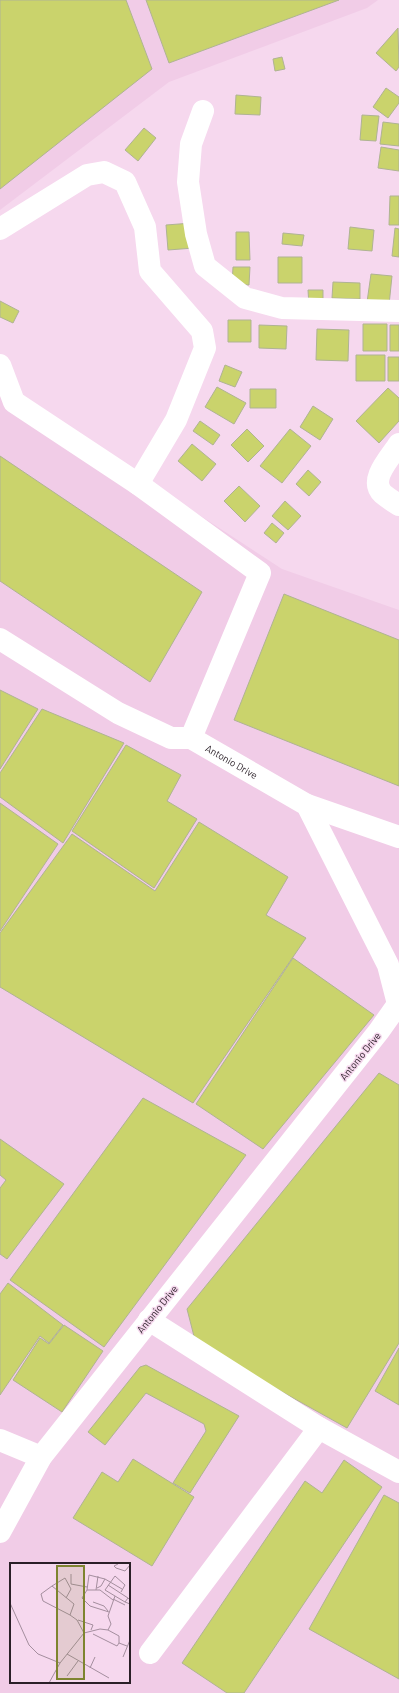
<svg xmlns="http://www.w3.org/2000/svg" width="399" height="1693" font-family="Barlow,sans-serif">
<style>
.built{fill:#f1cce7;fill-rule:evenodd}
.building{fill:#cad36c;stroke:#afb393}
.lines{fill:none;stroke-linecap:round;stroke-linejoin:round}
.minor{stroke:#fff;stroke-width:22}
.labels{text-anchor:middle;stroke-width:3;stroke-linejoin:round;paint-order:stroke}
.street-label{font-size:10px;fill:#2a1f27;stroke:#f6d8ee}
.inset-road{fill:none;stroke:#a48e9e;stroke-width:1}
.view{fill:#7e842f;fill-opacity:0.15;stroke:#7e842f;stroke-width:2}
.inset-edge{fill:none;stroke:#2a1f27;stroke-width:2}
</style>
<rect width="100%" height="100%" fill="#f6d8ee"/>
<path class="built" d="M0,0h378l-11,8 -198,74 -169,128z
M0,385l282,184 117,41v1083h-399zM11,1564h118v118h-118z"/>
<path class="building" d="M0,0h126l26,69 -152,120z
M146,0h193l-170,63z
M398,28l1,39 -3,4 -20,-18z
M282,57l3,12 -10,2 -2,-12z
M386,88l13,9v6l-11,15 -15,-11z
M236,95l25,2 -1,18 -25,-1z
M362,115l17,1 -3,25 -16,-1z
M383,122l16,2v22l-19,-2z
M144,128l12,10 -18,23 -13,-11z
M381,147l18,3v21l-21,-3z
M390,196h9v29h-10z
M192,223l2,25 -26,2 -2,-25z
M350,227l24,3 -2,21 -24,-2z
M395,228l4,1v28l-7,-1z
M236,232h13l1,28h-14z
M283,233l21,2 -2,11 -20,-2z
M278,257h24v26h-24z
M233,267h17l-1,18 -17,-1z
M371,274l21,2 -3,29 -22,-3z
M333,282l27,1v16l-28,-1z
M308,290h15v15l-14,1z
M0,301l19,10 -6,12 -13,-6z
M228,320h23v22h-23z
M363,324h24v27h-24z
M259,325l28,1 -1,23 -27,-1z
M390,325h9v26h-9z
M317,329l32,1 -1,31 -32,-1z
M356,355h29v26h-29z
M388,357h11v24h-11z
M225,365l17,7 -7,15 -16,-6z
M217,387l29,16 -12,21 -29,-17z
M388,388l11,10v23l-20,22 -23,-22z
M250,389h26v19h-26z
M313,406l20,13 -13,21 -20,-13z
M200,421l20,14 -7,10 -20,-14z
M247,429l17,17 -16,16 -17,-17z
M290,429l21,17 -29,37 -22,-17z
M192,444l24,20 -14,17 -24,-20z
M0,456l202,136 -52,90 -150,-101z
M308,470l13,12 -12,14 -13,-12z
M239,486l21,20 -15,16 -21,-21z
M285,501l16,15 -13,14 -16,-14z
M272,523l12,10 -8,10 -12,-10z
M284,594l115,46v146l-165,-66z
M0,690l38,19 -38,60z
M42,709l82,34 -61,100 -63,-46v-24z
M126,745l55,30 -14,26 30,18 -43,69 -82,-57z
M0,803l58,41 -58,87z
M199,822l89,55 -22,38 40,23 -113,165 -193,-116v-54l72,-99 83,57z
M293,958l81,57 -111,134 -67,-45z
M379,1073l20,12v258l-52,85 -151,-84 -9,-35z
M143,1098l103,57 -142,192 -94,-67z
M0,1139l64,45 -57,75 -7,-5v-66l6,-8 -6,-5z
M8,1283l55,42 -14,18 -9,-7 -40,59v-101z
M64,1325l39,26 -41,61 -49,-32 27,-42 9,6z
M399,1348v57l-24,-14z
M146,1365l93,51 -49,77 -17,-10 33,-52 -2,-7 -58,-31 -41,52 -17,-13 52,-65z
M133,1459l61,38 -42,69 -79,-48 29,-46 16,10z
M344,1460l38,27 -138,206h-17l-45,-30 123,-182 17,12z
M384,1495l15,8v176l-90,-50z"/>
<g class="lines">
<g class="minor">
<path d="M203,111l-12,33 -3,38 8,52 9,32 40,32 37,10 117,3"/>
<path d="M0,229l87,-54 17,-3 21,10 20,45 5,44 52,60 3,17 -29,72 -38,64"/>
<path id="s1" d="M0,365l14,37 124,82 122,89 -69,165 116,67 81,160 10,39 -19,27 -338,426 -41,75"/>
<path d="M399,444c-9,14 -31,36 -16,50 5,4 11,8 16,11"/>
<path d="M0,639l118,74 53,25h20"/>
<path d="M307,805l92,32"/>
<path d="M149,1320l170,108 80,44"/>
<path d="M0,1440l41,17"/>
<path d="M150,1653l169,-225"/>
</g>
</g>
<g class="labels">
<g class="street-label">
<text dy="4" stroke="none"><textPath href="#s1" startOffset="565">Antonio Drive</textPath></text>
<text transform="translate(360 1056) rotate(-51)" y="4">Antonio Drive</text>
<text transform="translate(157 1309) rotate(-51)" y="4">Antonio Drive</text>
</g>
</g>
<g transform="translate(10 1563)">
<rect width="120" height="120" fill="#f6d8ee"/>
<path class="inset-road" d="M108,1l-4,2 2,2 9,3 5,-6M61,11v10l16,3M98,22l20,13M42,23l13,-8 6,11 -5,9M87,25l4,-2 4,-7M77,27l2,-15 16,4 17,10M86,27l2,-14M111,29l4,-7 -10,-9 -10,14 20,12M103,36l12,6M120,37l-2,-2 -3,4 5,2M83,39l11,4 4,5M0,40l19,42 9,9 22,9M99,49l-19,-6 -8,-8 5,-8h13l13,10M60,52l-27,-14 -2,-7 11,-8 22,18 -4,11 7,5 7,13M68,57l15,5 -2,5M98,67l11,6v7M74,70l16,-4 8,1 3,-6 -3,-8 7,-20M83,71l24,12 2,-3 8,3M57,91l42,24M113,94l7,-17M80,105l5,-11M57,113l11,-15M39,120l11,-20 24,-30"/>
<path class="view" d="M47,3h27v113h-27z"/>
<rect width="120" height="120" class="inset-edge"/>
</g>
</svg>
